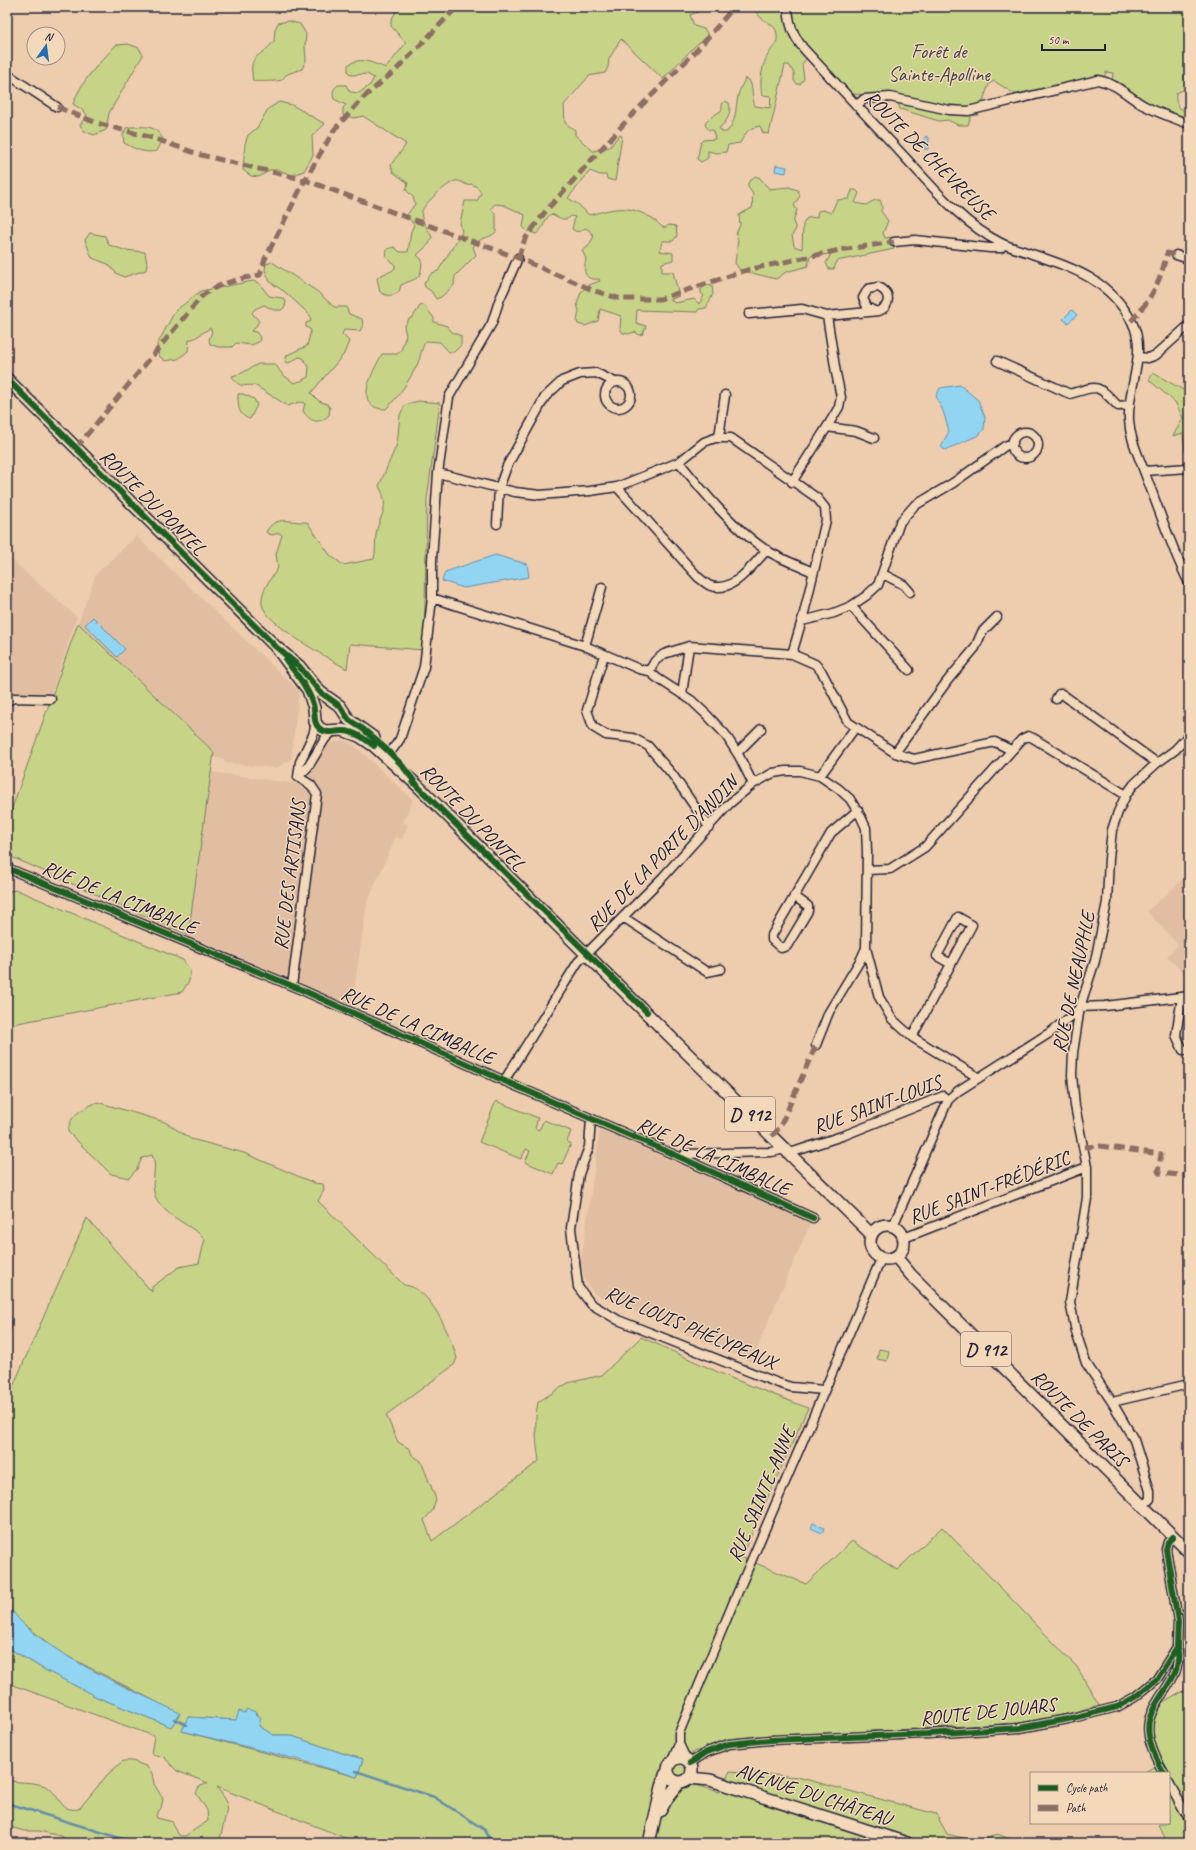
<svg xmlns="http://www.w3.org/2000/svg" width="1196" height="1850" font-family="Caveat,sans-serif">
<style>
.built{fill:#e1bea1}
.green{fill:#c7d487;stroke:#747b61;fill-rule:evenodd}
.water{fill:#92d5f3;stroke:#658da9}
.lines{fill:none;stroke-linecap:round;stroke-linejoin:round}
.stream{stroke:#658da9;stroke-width:2.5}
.minor-casing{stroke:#22223b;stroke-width:11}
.major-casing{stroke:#22223b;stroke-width:14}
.minor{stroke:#f3d8ba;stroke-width:8}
.major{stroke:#f3d8ba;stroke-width:11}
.quiet{stroke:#8d6e63;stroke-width:5;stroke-dasharray:10 5;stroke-linecap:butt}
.cycleway-casing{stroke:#f3d8ba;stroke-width:8}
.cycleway{stroke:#1b5e20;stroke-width:6}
.labels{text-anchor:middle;stroke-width:3;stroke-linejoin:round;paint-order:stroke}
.shield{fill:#f3d8ba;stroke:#615961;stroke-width:1}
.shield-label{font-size:19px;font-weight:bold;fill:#22223b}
.park-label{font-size:20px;fill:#43464a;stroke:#f3d8ba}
.street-label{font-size:20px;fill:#22223b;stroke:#f3d8ba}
</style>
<rect width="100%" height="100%" fill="#eecdae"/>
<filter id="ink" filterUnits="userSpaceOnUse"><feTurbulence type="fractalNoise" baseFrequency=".025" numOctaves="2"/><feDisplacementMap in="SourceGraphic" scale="8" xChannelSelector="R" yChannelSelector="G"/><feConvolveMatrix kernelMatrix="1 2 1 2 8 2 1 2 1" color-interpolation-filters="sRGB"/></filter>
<g filter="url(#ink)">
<path class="built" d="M136,536l163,155 -8,69 -15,8 -51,-5 -1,-4 -10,-2v-5l-136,-129 18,-49z
M7,556l70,61 -28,84h-42z
M342,740l12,5 59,55 -10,22 5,3 -6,14 -6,-2 -29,66 -15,103 -164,-71 23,-163 88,12 18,-22 10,-17z
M1189,874v105l-22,-23 11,-11 -31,-34z
M600,1129l211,93 -60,140 -157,-68 -9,-14 -4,-18z"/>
<path class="green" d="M398,7h314v3l-12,1 -10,4 4,11 10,3 3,4 -1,5 -11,8 -32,33 -42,-40 -12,20 -1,8 -3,6 -16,3 -25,29 1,18 10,7v5l18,16 17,-4 9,-12 3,1 -7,45 -8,-2 -1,-4h-6l-10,-4 -22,27 11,7 10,10c28,-7 37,-11 63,3 5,3 7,8 13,10l4,-3 7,1 1,10 -4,5h-11l-2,10 13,2v7l-11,3v9h11l6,24 -9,4 5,3 19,-4 5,5 5,-8 -3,-3v-4l7,-4 4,1 1,8 -7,14 -7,1 -2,3 -60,-2 -1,13 10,3 -3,8 -4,1 -4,-3 -7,2 -5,-1 -3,-4 1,-13 -21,-7 -2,12 -13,5 -7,-2 -1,-3 2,-10 -2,-7 4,-12 8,-7 11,-4 -1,-2c-15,2 -16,-8 -13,-20l-4,-9 6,-3 6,-11 -5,-6 -4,-2c-5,4 -8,5 -13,1l3,-12 -4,-1c-7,7 -11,1 -20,-2 -9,7 -5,13 -15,20l-9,-3 -4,-4 2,-12 -21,-10 -9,-1 -4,4 5,8v16c-10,9 -13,2 -23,15l3,8 -21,21 -1,9 -13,12 -5,2 -5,-8 -6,-4 -1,-4 8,-10 6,-2 24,-39 -2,-9 5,-22h12l4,-8 -4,-6 -6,-3 -4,1c-4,-2 -8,-5 -12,-4 -8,3 -31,22 -33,30 -3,8 7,19 10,26l-3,7 -12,11 5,5c-1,21 -4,17 -21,25l-2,7c-7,4 -12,5 -19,0l-3,-14c6,-6 13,-4 18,-10v-3l-9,-8 1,-8 7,-2 6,5h8l3,-21 3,-6 -7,-10 8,-11 -2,-7 -7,-7 2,-7 -15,-11 -2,-7c4,-8 11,-13 15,-21l-43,-28 -9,2 -11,-3v-7l3,-3 -12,-6c-2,-7 -1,-10 4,-14h8l4,7 9,1 11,-8 4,-7 -7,-4 -16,1 -3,-3v-7c13,-9 24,-2 38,3l20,-25 -15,-17v-5z
M755,7l23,3 4,-3h407v61l-5,9 2,7 -3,6 -7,3c-1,11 2,16 13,20v7l-25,-8 -52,-31 1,-8 -7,-1 -2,6 -83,16h-6l-21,-13 -5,3 -11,31 -7,1 -3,9h-10l-10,-5 -9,1 -39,-12 -4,-12 -44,-3 -41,-41 -9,11 2,15 -4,5h-4l-2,-4v-7l-5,-8h-4l-16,69 -6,-1 -3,-7c-13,3 -13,5 -20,17l-12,2 -2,7 -10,1 -8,-2v7l-7,4 -4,-3 4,-17 2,-2 12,-1 -2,-9h-4l-4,-5 2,-5 15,-10v-6l3,-3 4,2c3,10 -2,19 -10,25l3,4h5c10,-12 8,-22 11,-36 1,-6 5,-12 7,-18l4,2c5,8 2,17 6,26l15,2 1,-12 -9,-1c-3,-13 0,-31 7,-42 5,-8 9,-8 8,-19 -1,-13 -20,-11 -22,-27z
M288,21l12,3 6,10 -1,13 1,13 -4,9c-5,2 -11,3 -16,6 -2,1 -2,3 -4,5 -1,1 -27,2 -29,1 -5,-30 6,-20 21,-40l1,-12 3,-6z
M128,44l11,4 4,7 -34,58 -3,17 -12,5 -10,-4 -4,-6 7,-10 -3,-4 -11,-7c9,-25 25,-39 43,-59z
M279,102l13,3 33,19 -13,12 1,19 -9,16 -12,4 -13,-5h-9l-11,7 -8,-1 -8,-6 2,-26 3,-9 9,-7 11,-19z
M131,127c15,0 23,-3 32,12l-6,12c-12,3 -22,-2 -33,-8l-1,-8 3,-7z
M755,176l5,2 9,11 20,-2 9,3 2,6 -6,9 3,5 -4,12 3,7 -4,6 2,11 8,3 1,-25 4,-6 10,-1 1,-6 5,-1 8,3 6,-13 12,-1 3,-9h4l3,3 -4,10 11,2 9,-5h5l2,6 -1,5 7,10 -5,12 2,5 7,-1 2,12 -57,12 -3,8h-5l-3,-6 5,-9 -21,2 -2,10 -22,6 -10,7 -36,-9 -5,-7 3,-23 -2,-6 4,-9 -1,-10 13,-7c2,-5 -1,-9 1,-14l-5,-7v-4z
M90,233l15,3 4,9 15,5 21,2 2,12 -1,6 -22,7 -8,-4 -8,-9 -16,-6 -7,-18z
M272,262l46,30 16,15h12l3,7 13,5 1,6 -3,6 -16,-1 -2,4 7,7 -5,13 -33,39 8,8 8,3 3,4 -1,7c-10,10 -19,7 -26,-4l2,-8 -6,-1 -11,4 -32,-20c-10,-3 -16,5 -24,-10l10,-3 16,-9h17l7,10 12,9 7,-2 7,-4 1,-10 -6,-9 -4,-1 -10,6 -4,-1 2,-7 20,-9 4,-16 -5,-3v-4l5,-2 -1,-6 -25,-23 -15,-10 -5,-12 1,-6z
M253,281l6,2 10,13 13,2 4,3 -1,6 -4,3h-7l-10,-5 -9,4 -3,4 7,8 -4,7 -4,3 5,1 4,5 -1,5 -8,3 -15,-2 -4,4h-14l-8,-3 -1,-5 3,-7 -2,-4 -15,10 -6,2 -1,11 -10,8 -13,2 -6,-5 -2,-11 18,-34 26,-20z
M424,305l10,13v4l13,4 5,6 9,4v9l-7,7h-5l-9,-10 -14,-1c-5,7 -5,16 -9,24 -8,16 -18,31 -31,44 -35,0 -13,-38 -4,-55h15l4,-3 5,-16 -2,-8 2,-3 3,-5 4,-2 7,-11z
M1153,373l36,20v59h-4l-2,-19 -10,3 10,-18 -8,-16 -26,-22z
M238,394h5l11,5 3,6 -7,14c-12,-3 -12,-14 -12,-25z
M418,401l22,2 -13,96 -3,151 -74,-6 -3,25c-19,-11 -82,-45 -85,-65 -2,-13 10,-27 16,-36l-2,-14 6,-19 -2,-2 -9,2 -5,-3c10,-18 24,-9 41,-10l23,33 13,10 31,-6c2,-8 1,-16 2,-25 4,-21 15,-26 3,-48l18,-42 3,-29 5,-10z
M78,623l136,129 -26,183 -174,-77 -7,-7v-29z
M17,890l166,70 7,10 -1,11 -7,11 -175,33v-128l3,-6z
M496,1101l42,17 -3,10 4,2 5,-10 27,11 -4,11 4,2 -9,20 -4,-1 -5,11 -28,-12 5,-11 -4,-2 -5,10 -42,-17z
M97,1102l68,20 26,17 53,14 70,30 9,1 1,6 -6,11 86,84c27,2 46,51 53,73l-3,7 -68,50 12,27 12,7 2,6 9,6 15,38 -4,12 -8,9 8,21 107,-80c-3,-21 -5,-39 -1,-59l30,-19 34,-8 39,-38 90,41 77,30 -67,149 65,27 46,-43 45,29 45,-43 135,140 22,38 -61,17 -304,17 -21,8 -20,5 -6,31 33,9 10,-21 67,6 139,37 11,20 32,8 18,-8 24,9h-663l-141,-56 10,15 -1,12 -7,29h-146l-13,-7 -21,-5h-15l-17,-5v-46c13,4 32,0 43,9 11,9 10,23 29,20l28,-34 16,-14h9l14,5 6,7 2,11 9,15 -2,9 -5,7 1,3 16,4 1,6 6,8h5l23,-15 -1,-11 -11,-17 3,-6 9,-4 -31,-12 -13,-14 -13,-3 3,-18 -147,-53v-36l38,23 52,27 74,30 9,-13 -119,-61 -41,-32 -10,-11 -3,-9v-201l80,-182 65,74v-5l27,-20 20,-4 6,-24c-15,-16 -46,-24 -51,-47 -3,-13 4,-25 -2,-37l-10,3 -5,11 -8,9 -18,-4 -43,-42c2,-19 14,-22 29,-30zM246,1710l10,2 3,14 14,9h16l59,20 15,4 -6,18 -175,-46 6,-14 48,3 9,-7z
M7,1310c7,10 5,18 0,29z
M879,1349l10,2 -2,10 -10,-2z
M1189,1688v155h-22l-8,-20h10v-50h-27l14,-7 -5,-39 5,-20z"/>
<path class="water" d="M926,136l3,2 -1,11h-4v-10z
M776,165l11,2 -1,6 -11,-2z
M1072,310l5,5 -9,8 -5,-4z
M960,385l18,15 7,17 -1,12 -5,6 -34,15 -4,-3 8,-16 -6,-20 -7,-15 4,-8z
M495,555l32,9 2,13 -65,11 -22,-7 3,-9z
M93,617l32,32 -8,8 -32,-32z
M813,1523l11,5 -2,5 -11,-5z
M7,1601c17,44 130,91 173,112l-9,14 -74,-30 -52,-27 -38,-23z
M246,1709l10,3 -1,3 6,2 -2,9 14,9h16l59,20 15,4 -6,18 -57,-17 -118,-29 6,-14 48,3 3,-9 6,2z"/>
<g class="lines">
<path class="stream" d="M174,1719l13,6
M356,1771l78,26 51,33 7,13
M7,1803l129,40"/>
<defs>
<path id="minor" d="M788,7c1,17 5,29 16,42 32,35 65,69 97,104 31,33 60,70 100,90 10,5 21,7 31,11 41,14 78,26 100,68 16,31 -5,65 -3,98 1,19 9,34 15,51 15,38 27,76 45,112
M7,74l50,33
M856,106l8,-7 26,-2 59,13 19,1 130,-31c20,4 28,15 45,25 15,8 30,13 46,19
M894,242l21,-2 75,8h11l2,-4
M1176,255l13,4
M749,314l53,-5 25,7
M1138,357l10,1 8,-3 33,-30
M997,361l73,33c29,-9 27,-10 48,12l12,-1
M605 395a13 13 0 1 1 26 0a13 13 0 1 1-26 0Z
M827,427l12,-20 2,-10 -5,-24 -9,-57 52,-5c12,-5 12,-19 -1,-24l-10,2 -5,9 4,9 7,4
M1012 445a13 13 0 1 1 26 0a13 13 0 1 1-26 0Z
M719,437l6,-42
M679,462c26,32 53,65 87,88 14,9 32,15 47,22
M1144,471l45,-3
M438,473l77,19 25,3 50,-4 27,-4 62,-25 25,-20 11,-4h16l86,60 8,10 1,12 -22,93 -12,41
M792,482l35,-55 29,4 18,7
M617,487l81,90c4,3 9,8 13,9 23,7 42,-22 56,-36
M497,524l2,-36 8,-22 38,-69 17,-16 18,-7 16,-1 19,9
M883,574l21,11 6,7
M432,598l153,48 54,23 10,2 8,7 34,22 17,16 17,18 14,22 14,28
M851,606l58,64
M802,621l32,-8 17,-7 15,-10 12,-11 22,-63 14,-16 39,-23 52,-37 8,-3
M585,646l17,-59
M604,655l-17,55 6,17 13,8 27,3 15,8 24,28 37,53
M649,671l6,-10 9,-7 25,-8 103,8 23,10 7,8 26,50 47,31 19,6 81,-17 16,8
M682,694l7,-48
M1056,699l3,-5h3l95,69
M7,701l7,-3 37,1
M316,723l-3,12 -13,27 -2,15 10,-10 17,-28 7,-7
M390,753l10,-14 24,-72 8,-69v-38l6,-87 11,-76 43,-74 7,-22 19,-43
M737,753l24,-24
M895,753l53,-73 27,-32 7,-16 15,-15
M820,776l35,-48
M7,868l295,122 207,93 164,71 140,64
M867,870l23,-1 35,-22 97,-108 6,-3 5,2 93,57
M794,896l14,10v5l-21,35 -6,2 -9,-8v-5l59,-102 27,-23
M623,917l84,55 14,-3
M292,986l25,-192 -6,-9 -13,-8
M1182,997l-6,38 7,15h6
M1080,1007l25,-1 84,-10
M912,1037l60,-112 -14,-8 -21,39 14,8
M816,1045l13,-33 32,-53 5,-11
M504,1081l74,-119 85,-85 66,-73 24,-20 20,-11 13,-2h14l20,5 19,13 11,10 11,18 5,11 1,24 -1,96 13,49 13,22 20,18 67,41
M591,1119l-2,28 -10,27 -8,54 7,59 13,17 27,16 160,63 13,4 33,3
M790,1153l55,-18 98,-39 5,4
M683,1158l2,-4 87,-2 13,-3
M893,1226l55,-126 10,-9 93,-59c10,-9 21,-14 29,-25
M904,1238l183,-71
M1112,1402l77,-18
M1143,1506l7,-7v-8l-16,-51 -22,-38 -26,-39 -10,-31 -6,-30 17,-104v-31l-12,-61 -3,-31 1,-22 7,-46 15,-46 12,-59 2,-44 3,-28 6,-18 8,-17 8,-11 23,-21 18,-13 14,-15
M679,1744l8,17
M672,1761l7,-17v-11l58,-139 144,-335
M690,1763l17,-11 22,-8 41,-4 157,-6 93,-6 48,-9 49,-12 18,-10 22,-18 20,-32 1,-26 -12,-72 2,-7 5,-5
M1164,1773c-9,-15 -20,-38 -14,-56 7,-23 35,-42 27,-70
M1169,1783l20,36"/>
<path id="major" d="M7,379l269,268 23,19 21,26 20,14 9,14 25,18
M276,647l32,43 6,18 1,14 4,6 6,3 17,-1 17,6 15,10 44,40 156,156 297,292
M870 1242a17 17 0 1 1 34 0a17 17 0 1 1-34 0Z
M896,1257l15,18 278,277
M668 1770a12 12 0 1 1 24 0a12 12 0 1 1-24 0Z
M690,1778l20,2 197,63
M660,1811l8,-14 12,-15
M649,1843l11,-48 5,-20 3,-4"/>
</defs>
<use href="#minor" class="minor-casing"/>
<use href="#major" class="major-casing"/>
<use href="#minor" class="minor"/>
<use href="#major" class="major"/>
<path class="quiet" d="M57,107l40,16 56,15 48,17 104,25 213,78 77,33 26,8h39l87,-29 93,-20 54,-8
M518,258l7,-19 20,-27 84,-94 68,-68 37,-43
M1131,321c21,-22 29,-39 36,-68l9,2
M76,448l125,-151c16,-14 39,-18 59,-22l5,-16 40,-79 29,-50 29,-32 34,-29 60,-62
M772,1136l8,-9 36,-82
M1084,1147l16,-1 61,8 -3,17 1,2 30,3"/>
<defs>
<path id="cycleway" d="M7,379l269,268 23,19 21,26 20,14 9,14 14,9 23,20 15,15 17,22
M286,660c10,14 22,27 27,44 3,9 -1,18 7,25 8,6 16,1 24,2 12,1 21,8 30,15
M413,782l234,230
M7,868l295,122 207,93 164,71 140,64
M690,1763l17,-11 22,-8 41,-4 157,-6 93,-6 48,-9 49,-12 18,-10 22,-18 20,-32 1,-26 -12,-72 2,-7 5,-5
M1164,1773c-9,-15 -20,-38 -14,-56 7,-23 35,-42 27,-70"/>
</defs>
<use href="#cycleway" class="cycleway-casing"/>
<use href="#cycleway" class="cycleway"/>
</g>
</g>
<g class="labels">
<g class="shield">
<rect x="725" y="1097" width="50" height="34" rx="3"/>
<rect x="961" y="1332" width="50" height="34" rx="3"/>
</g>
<g class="shield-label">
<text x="750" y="1121">D 912</text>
<text x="986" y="1356">D 912</text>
</g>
<g class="park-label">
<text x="939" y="58">Forêt de<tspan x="939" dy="23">Sainte-Apolline</tspan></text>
</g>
<g class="street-label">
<text transform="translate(930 155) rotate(45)" y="7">ROUTE DE CHEVREUSE</text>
<text transform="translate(153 502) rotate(45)" y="7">ROUTE DU PONTEL</text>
<text transform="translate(473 817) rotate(46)" y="7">ROUTE DU PONTEL</text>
<text transform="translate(662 853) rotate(-46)" y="7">RUE DE LA PORTE D'ANDIN</text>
<text transform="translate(289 875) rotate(-83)" y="7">RUE DES ARTISANS</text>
<text transform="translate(120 897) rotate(22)" y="7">RUE DE LA CIMBALLE</text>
<text transform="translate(1073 982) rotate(-78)" y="7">RUE DE NEAUPHLE</text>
<text transform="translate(418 1025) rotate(24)" y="7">RUE DE LA CIMBALLE</text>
<text transform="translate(877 1104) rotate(-20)" y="7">RUE SAINT-LOUIS</text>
<text transform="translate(714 1156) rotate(24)" y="7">RUE DE LA CIMBALLE</text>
<text transform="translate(989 1187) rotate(-21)" y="7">RUE SAINT-FRÉDÉRIC</text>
<text transform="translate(691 1327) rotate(23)" y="7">RUE LOUIS PHÉLYPEAUX</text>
<text transform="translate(1080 1418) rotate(45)" y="7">ROUTE DE PARIS</text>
<text transform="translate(761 1494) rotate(-67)" y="7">RUE SAINTE-ANNE</text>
<text transform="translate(988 1711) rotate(-6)" y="7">ROUTE DE JOUARS</text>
<text transform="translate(814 1794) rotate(18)" y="7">AVENUE DU CHÂTEAU</text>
</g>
</g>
<rect width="1196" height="1850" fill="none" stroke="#f3d8ba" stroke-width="24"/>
<rect x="12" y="12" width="1172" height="1826" fill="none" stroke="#22223b" stroke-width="1.5" filter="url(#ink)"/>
<rect x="1030" y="1772" width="140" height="52" fill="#f3d8ba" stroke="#9f8f87"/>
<rect x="1038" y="1785" width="20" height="6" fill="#1b5e20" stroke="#9f8f87"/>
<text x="1066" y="1792" font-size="12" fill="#22223b">Cycle path</text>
<rect x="1038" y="1805" width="20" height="6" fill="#8d6e63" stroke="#9f8f87"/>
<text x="1066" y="1812" font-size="12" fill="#22223b">Path</text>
<g transform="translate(46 46) rotate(14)"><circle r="19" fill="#f3d8ba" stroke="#9f8f87"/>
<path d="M0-3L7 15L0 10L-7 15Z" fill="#1f6fb2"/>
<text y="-6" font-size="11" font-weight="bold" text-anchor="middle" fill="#22223b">N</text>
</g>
<path d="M1042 44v6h63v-6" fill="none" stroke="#22223b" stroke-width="2"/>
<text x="1048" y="44" font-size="12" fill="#22223b" stroke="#f3d8ba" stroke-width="3" paint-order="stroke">50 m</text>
</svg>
